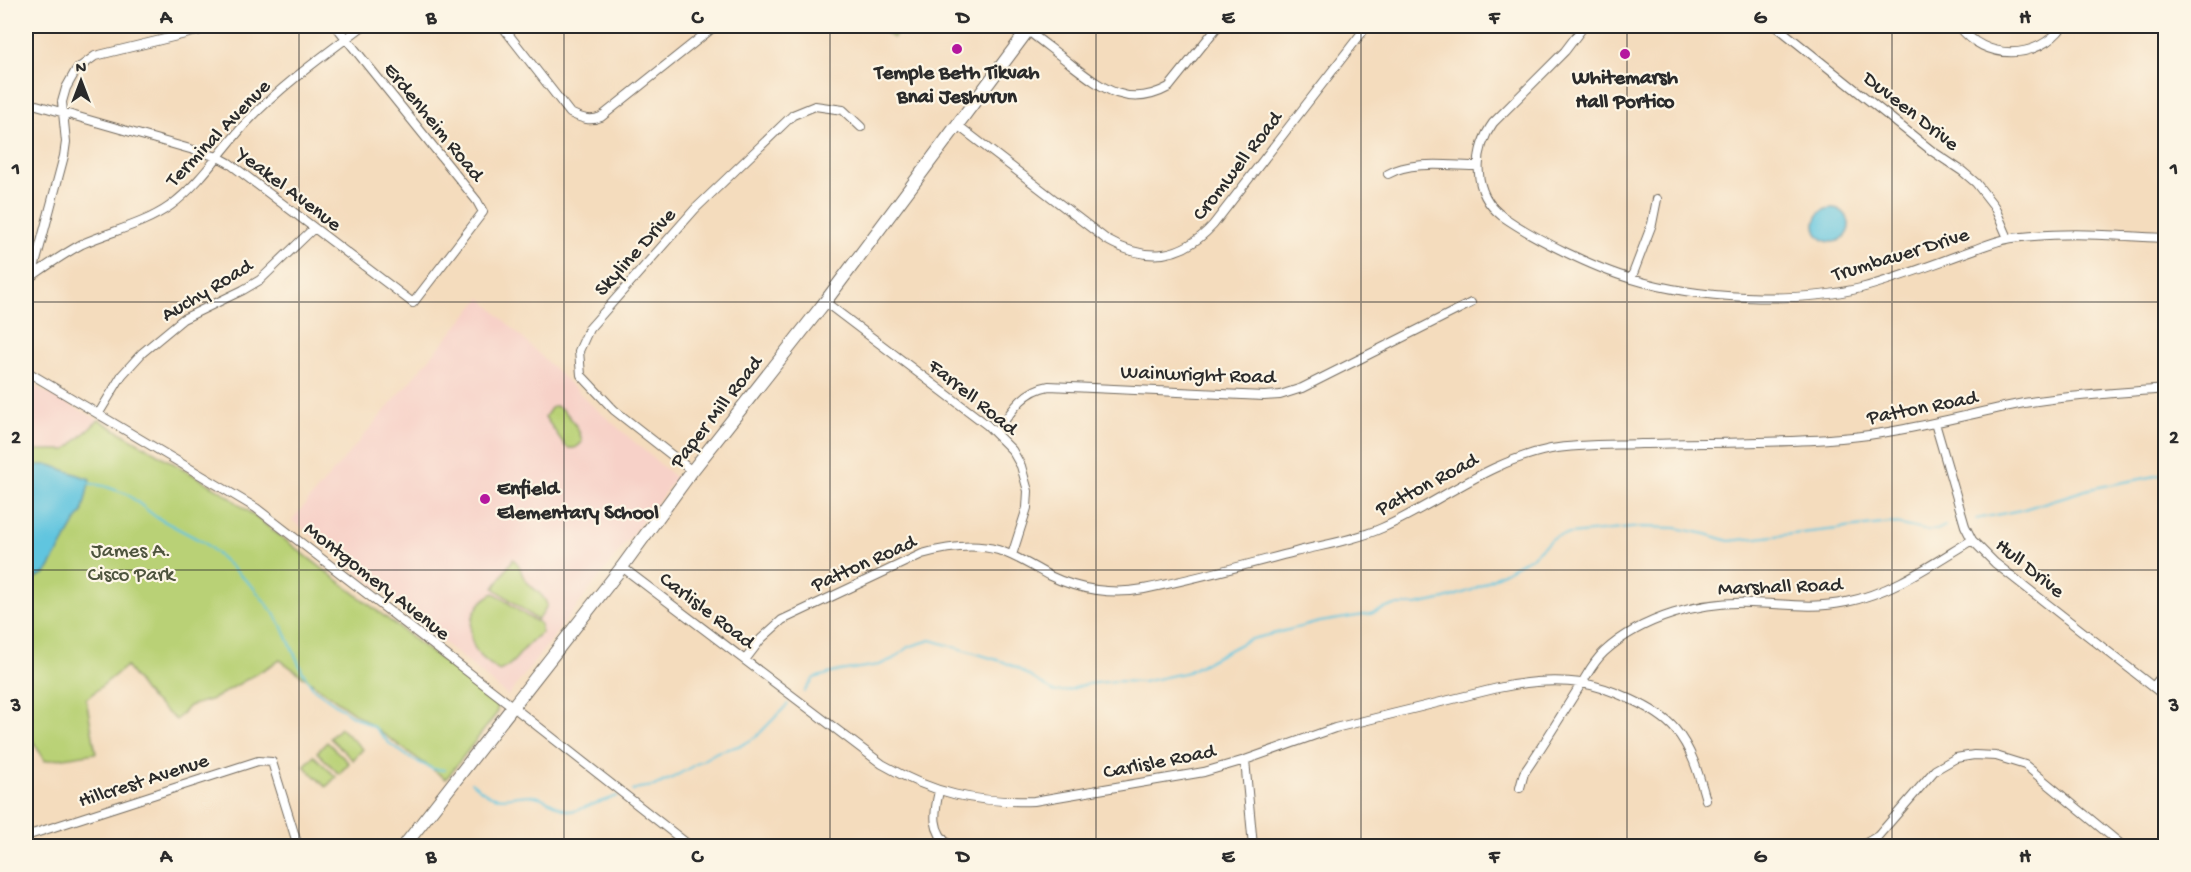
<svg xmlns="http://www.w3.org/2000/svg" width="2191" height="872" font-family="'Gochi Hand',sans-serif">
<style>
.built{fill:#f7d1c8}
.green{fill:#b9d176;stroke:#727e50;stroke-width:1.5}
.water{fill:#61c5df;stroke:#467885;stroke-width:1.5}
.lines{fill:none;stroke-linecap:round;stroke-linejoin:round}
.stream{stroke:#61c5df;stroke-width:2}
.street-casing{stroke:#71695e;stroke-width:10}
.secondary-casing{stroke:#71695e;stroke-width:14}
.street{stroke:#fff;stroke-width:8}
.secondary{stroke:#fff;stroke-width:12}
.grid{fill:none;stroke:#2b2b2b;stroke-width:1.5;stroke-opacity:0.55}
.poi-dot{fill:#b5179e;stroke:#fcf5e5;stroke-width:2}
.labels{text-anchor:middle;stroke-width:4.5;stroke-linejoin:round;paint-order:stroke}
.poi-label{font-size:21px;font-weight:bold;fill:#2b2b2b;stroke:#fcf5e5}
.street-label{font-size:21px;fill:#2b2b2b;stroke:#fcf5e5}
.park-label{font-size:21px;fill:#4e543e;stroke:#fcf5e5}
.neatline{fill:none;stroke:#2b2b2b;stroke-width:2}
.grid-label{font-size:20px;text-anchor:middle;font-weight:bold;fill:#2b2b2b}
</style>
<rect width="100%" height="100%" fill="#fcf5e5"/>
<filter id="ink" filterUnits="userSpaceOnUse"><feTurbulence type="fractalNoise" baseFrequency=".0167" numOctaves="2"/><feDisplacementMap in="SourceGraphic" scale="12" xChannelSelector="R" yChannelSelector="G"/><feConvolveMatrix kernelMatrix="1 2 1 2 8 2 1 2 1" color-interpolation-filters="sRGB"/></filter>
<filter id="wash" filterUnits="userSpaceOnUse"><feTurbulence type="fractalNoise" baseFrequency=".008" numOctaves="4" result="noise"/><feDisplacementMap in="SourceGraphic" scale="24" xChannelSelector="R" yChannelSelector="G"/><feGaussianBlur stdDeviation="1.35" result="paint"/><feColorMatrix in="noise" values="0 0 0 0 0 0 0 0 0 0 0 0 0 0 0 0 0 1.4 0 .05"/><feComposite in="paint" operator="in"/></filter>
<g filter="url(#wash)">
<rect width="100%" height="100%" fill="#f4dcbd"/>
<path class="built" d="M481,298l112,108 83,72 -168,218 -114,-95 -102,-81z
M26,382l73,38 -33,30h-40z"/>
<path class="green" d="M877,26h26l-10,12z
M556,406c12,5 24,23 26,36 -5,6 -9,8 -16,5l-21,-30 6,-9z
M99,420l124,72 271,209 3,5v7l-51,66 -166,-119 -67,39 -24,7 -13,14 -27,-23 -23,-31 -40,33 10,54 -51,8 -19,-31v-280h40z
M513,559c11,9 5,11 12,20 7,11 18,13 22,26l-5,10 -5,5 -43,-32z
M494,593c16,9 29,24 46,30l2,10c-18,9 -24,31 -43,38 -7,-6 -16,-11 -22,-19 -13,-20 -5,-49 17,-59z
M340,728l23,21 -10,11 -23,-22z
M327,742l22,21 -10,11 -22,-22z
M314,756l22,21 -10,10 -22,-21z"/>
<path class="water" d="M1815 225a17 17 0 1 1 34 0a17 17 0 1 1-34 0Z
M26,465h24l40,14 -8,35 -3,2 -33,57 -11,5 -9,-1z"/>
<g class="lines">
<path class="stream" d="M87,483l17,3 23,8 29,23 49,26 48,44 23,29 9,16 17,39 12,18 37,26 24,13 14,15 21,15 23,11 12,1
M1976,519l45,-9 68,-21 77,-15
M804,692l10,-14 25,-7 40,-6 14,-6 15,-12 23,-7 73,22 13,6 37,24 11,-1 22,-7 30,-3 26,1 45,-10 60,-32 72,-18 50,-8 25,-9h21l29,-6 27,-9 60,-33 19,-18 9,-4 81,-8 35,1 30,6 23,7 162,-18 33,7h13l8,-4
M471,782c6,5 13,11 20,14 16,6 32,-5 48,1 13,4 21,14 35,14l43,-15
M633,791l6,-3 15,-2 18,-8 45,-26 25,-7 14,-8 32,-33"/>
</g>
</g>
<g filter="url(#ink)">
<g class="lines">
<defs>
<path id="street" d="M502,26l68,87c11,5 20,9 31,4l114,-91
M1584,26l-19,25 -72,72c-20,28 -21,70 9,93 33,23 92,52 130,63 64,20 164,25 229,9 38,-10 75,-25 112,-38 11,-4 23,-9 34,-11 9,-2 18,-2 27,-3 44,-4 88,0 132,2
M1776,26l156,125 30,20 14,12 18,23 14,32
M1959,26c26,35 78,35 104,0
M1027,30c15,12 30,23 45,35 31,24 57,44 97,22l49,-61
M26,102l192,55 11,6 184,140 70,-91 -6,-11 -141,-175
M956,124l151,116c40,23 75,19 106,-15l154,-199
M1388,174c23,-14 63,-8 90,-8
M32,276l32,-120 2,-14 -4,-40 4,-14 10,-18 19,-14 123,-30
M1631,279l21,-55 5,-25
M26,283l6,-7c16,-11 33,-23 50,-32 29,-13 61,-19 88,-38 31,-23 52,-57 77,-84 35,-37 76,-66 116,-96
M825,302l162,123 25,25 9,16 7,25 -1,17 -15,47
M26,371l230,137 256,198 178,140
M99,413l23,-38 20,-22 41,-34 60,-29 17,-10 54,-52
M1935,423l30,103 7,14 23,23 171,134
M996,433c14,-20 27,-43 53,-47l215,10 16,-1 22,-7 169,-85
M692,471l-78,-61 -33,-35 -2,-24 10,-22 106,-120 98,-94 22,-9 28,4 18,17
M622,567l260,197c51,30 94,39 152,37l170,-29 41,-12 90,-32 163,-40c27,-6 56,-9 83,-5 27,4 76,25 94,46 17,20 24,46 31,71
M745,660l16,-21 21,-19 140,-66c25,-7 51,-11 76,-4 19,6 35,17 52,26 29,14 63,19 94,13 51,-10 101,-24 151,-37 28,-7 60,-12 87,-24 57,-25 106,-67 169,-79 29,-5 60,-4 90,-5 66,-2 133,0 200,-6 62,-5 122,-23 183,-35 47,-8 94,-10 142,-14
M2153,687l13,-16
M1245,760l8,86
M1520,788l4,-15c19,-27 36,-56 54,-84 9,-13 14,-26 26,-37 38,-35 97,-51 147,-49 35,1 61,6 95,-1 46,-9 86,-38 126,-62
M939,791c-5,22 -8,40 11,55
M26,836l232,-75 14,1 26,84
M1861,846l17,-10 57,-66 21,-12 18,-3 22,1 29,9 98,81"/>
<path id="secondary" d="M404,846l218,-279 70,-96 133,-169 206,-276"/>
</defs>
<use href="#street" class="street-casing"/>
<use href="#secondary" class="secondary-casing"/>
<use href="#street" class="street"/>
<use href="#secondary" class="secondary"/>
</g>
</g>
<path class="grid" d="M299,26v820M564,26v820M830,26v820M1096,26v820M1361,26v820M1627,26v820M1892,26v820M26,302h2140M26,570h2140"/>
<g class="poi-dot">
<circle cx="957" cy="49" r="6"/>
<circle cx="1625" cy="54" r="6"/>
<circle cx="485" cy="499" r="6"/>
</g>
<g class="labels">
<g class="poi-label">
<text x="957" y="78">Temple Beth Tikvah<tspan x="957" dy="24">Bnai Jeshurun</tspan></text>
<text x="1625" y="83">Whitemarsh<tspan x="1625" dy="24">Hall Portico</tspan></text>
<text x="497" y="494" text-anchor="start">Enfield<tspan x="497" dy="24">Elementary School</tspan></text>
</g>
<g class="street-label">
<text transform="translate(1912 110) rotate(38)" y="7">Duveen Drive</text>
<text transform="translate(435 121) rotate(51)" y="7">Erdenheim Road</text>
<text transform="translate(217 132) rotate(-46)" y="7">Terminal Avenue</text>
<text transform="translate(1236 165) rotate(-52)" y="7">Cromwell Road</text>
<text transform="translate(290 188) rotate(37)" y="7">Yeakel Avenue</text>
<text transform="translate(634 251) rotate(-48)" y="7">Skyline Drive</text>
<text transform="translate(1900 253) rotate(-17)" y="7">Trumbauer Drive</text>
<text transform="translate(206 289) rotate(-31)" y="7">Auchy Road</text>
<text transform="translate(1198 373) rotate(2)" y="7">Wainwright Road</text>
<text transform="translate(974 396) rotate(39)" y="7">Farrell Road</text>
<text transform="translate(1922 406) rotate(-11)" y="7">Patton Road</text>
<text transform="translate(715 411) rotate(-52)" y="7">Paper Mill Road</text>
<text transform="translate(1426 483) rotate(-28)" y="7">Patton Road</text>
<text transform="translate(863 562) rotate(-24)" y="7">Patton Road</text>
<text transform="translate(2031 567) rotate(39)" y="7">Hull Drive</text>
<text transform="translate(378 580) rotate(38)" y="7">Montgomery Avenue</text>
<text transform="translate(1780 585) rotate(-2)" y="7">Marshall Road</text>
<text transform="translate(708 609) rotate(37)" y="7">Carlisle Road</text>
<text transform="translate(1159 760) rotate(-11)" y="7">Carlisle Road</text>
<text transform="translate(143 779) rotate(-18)" y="7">Hillcrest Avenue</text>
</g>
<g class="park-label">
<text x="131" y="556">James A.<tspan x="131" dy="24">Cisco Park</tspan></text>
</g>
</g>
<rect width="2191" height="872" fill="none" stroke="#fcf5e5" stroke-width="66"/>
<g transform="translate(81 81)" stroke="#fcf5e5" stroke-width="4.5" paint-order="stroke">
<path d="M0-4.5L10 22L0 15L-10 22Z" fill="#2b2b2b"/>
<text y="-9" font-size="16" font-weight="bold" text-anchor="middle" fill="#2b2b2b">N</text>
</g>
<rect x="33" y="33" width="2125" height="806" class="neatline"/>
<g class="grid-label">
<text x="166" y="23">A</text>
<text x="431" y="23">B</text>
<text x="697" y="23">C</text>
<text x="963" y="23">D</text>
<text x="1228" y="23">E</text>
<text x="1494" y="23">F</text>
<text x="1760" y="23">G</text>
<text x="2025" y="23">H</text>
<text x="16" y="174">1</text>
<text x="2174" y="174">1</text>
<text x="16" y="443">2</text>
<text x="2174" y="443">2</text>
<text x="16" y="711">3</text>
<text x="2174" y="711">3</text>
<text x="166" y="862">A</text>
<text x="431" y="862">B</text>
<text x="697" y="862">C</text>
<text x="963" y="862">D</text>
<text x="1228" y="862">E</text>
<text x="1494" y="862">F</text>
<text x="1760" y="862">G</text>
<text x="2025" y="862">H</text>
</g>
</svg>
